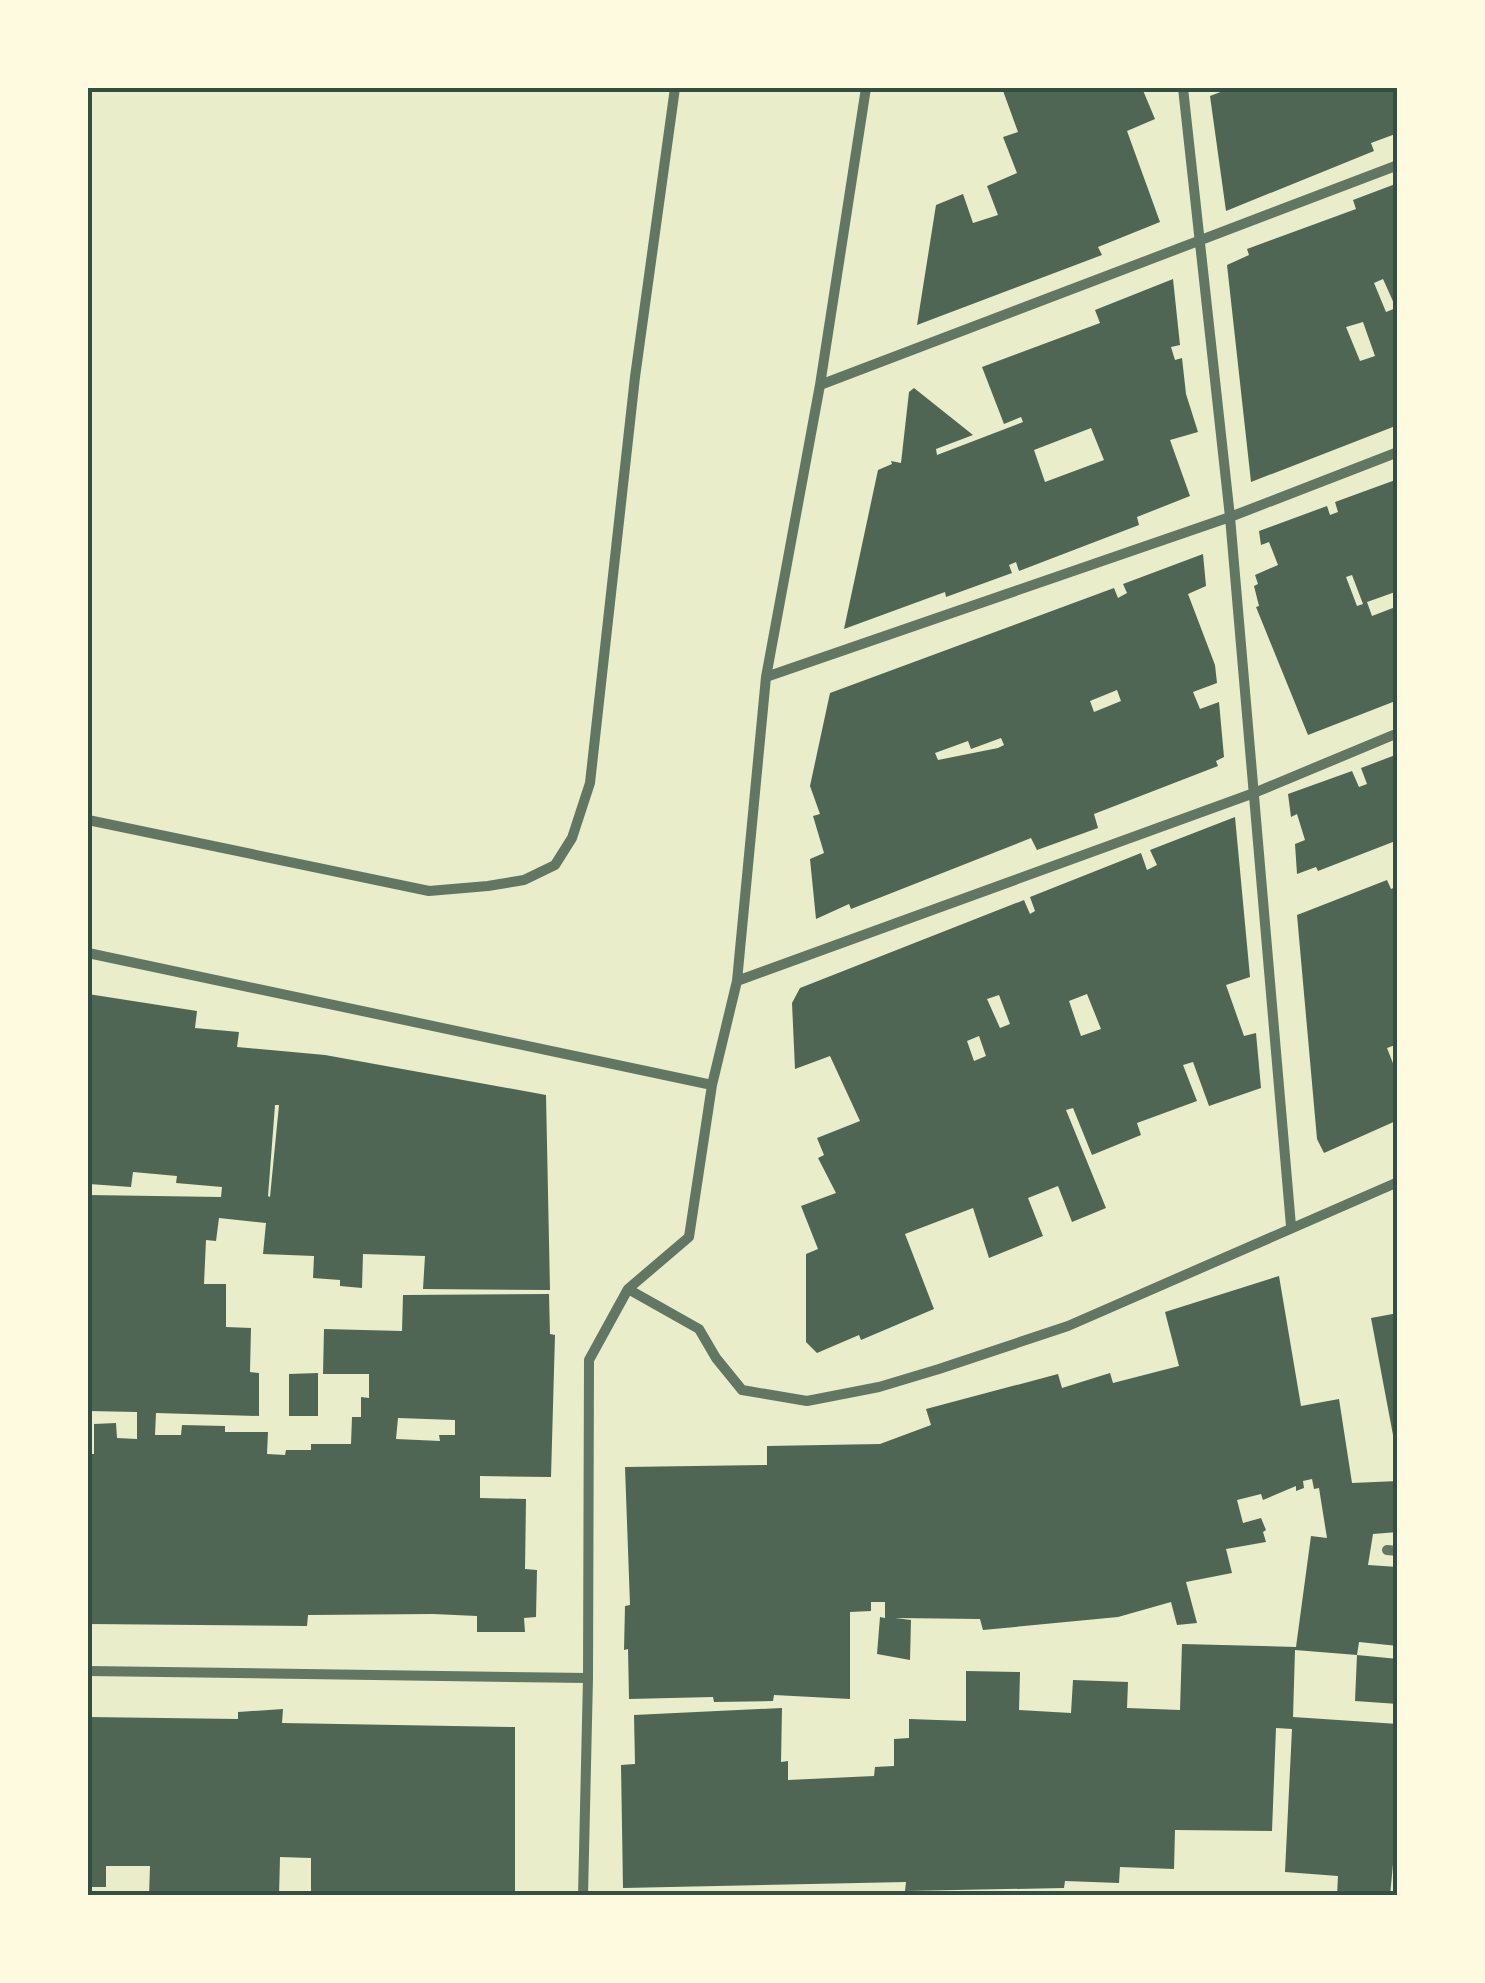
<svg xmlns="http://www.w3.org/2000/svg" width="1485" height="1983" font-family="'Source Sans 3',sans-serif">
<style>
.building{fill:#4f6655;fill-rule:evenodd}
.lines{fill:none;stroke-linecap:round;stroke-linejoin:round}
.minor{stroke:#617663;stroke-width:10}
.neatline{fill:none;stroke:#344e41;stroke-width:4}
</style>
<rect width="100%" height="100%" fill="#e9edc9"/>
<path class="building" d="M1002,88h140l13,31 -28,12 33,91 -62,25 4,8 -185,70 19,-120 27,-11 10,29 25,-8 -11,-29 30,-13 -14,-36 15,-5z
M1231,88h167v45l-27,10 3,8 -148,60 -16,-115z
M1398,183v242l-147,57 -24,-217 22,-10 -2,-6 109,-40 -3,-9zM1383,279l13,29 -10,4 -12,-29zM1363,322l12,34 -15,5 -14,-34z
M1173,279l7,66 -9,2 4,13 7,-2 4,36 12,38 -28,8 20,56 -53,21 2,8 -120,46 -3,-9 -7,3 3,8 -66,24 -1,-5 -101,37 34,-159 14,-6 -1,-3 10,2 8,-71 5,-4 59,47 -37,14 1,6 86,-33 -2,-5 -17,7 -22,-57 118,-44 -5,-13zM1091,428l13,32 -59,22 -11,-32z
M1398,479v112l-31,11 5,14 26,-10v94l-90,35 -52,-128 3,-1 -5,-20 4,-2 -3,-9 23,-10 -9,-23 -8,3 -2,-14 68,-25 3,9 8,-3 -3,-10zM1352,575l11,29 -6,2 -11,-29z
M1203,554l3,32 -18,8 27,71 2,18 -24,9 7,17 19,-7 5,55 -8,4 2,5 -124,48 4,14 -61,22 -6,-12 -180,71 -2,-5 -33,15 -6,-60 14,-6 -11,-37 7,-2 -10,-28 20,-93 284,-105 4,10 9,-5 -4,-9zM1117,690l4,11 -27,11 -4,-11zM1001,738l3,7 -6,3 -60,12 -3,-7 33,-12 3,8z
M1398,754v86l-80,31 -2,-4 -19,7 -2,-30 10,-4 -8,-26 -6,3 -3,-23 64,-23 7,16 8,-3 -6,-16z
M1235,817l15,160 -24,8 18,51 12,-3 5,55 -52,18 -16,-44 -10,3 14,36 -60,22 4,12 -49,20 -19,-47 -7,2 40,98 -34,14 -14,-36 -30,12 15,38 -54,22 -16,-50 -68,26 29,75 -73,31 -2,-5 -42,18 -11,-11v-88l12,-5 -17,-43 35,-13 -18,-35 6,-3 -7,-17 43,-17 -30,-65 -35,13 -3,-66 8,-15 224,-88 6,14 5,-3 -5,-14 111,-44 6,17 10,-5 -7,-15zM1087,994l14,35 -20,7 -12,-35zM999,995l11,29 -10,4 -13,-29zM979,1036l7,20 -12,5 -7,-20z
M1387,880l4,9 7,-3v158l-11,4 11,28v44l-74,33 -7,-14 -20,-224z
M88,994l109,17 -2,17 44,4 -2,15 88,8 221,40 4,195 -127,-1 2,-33 -62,-2 -1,34 -22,-2v-6l-27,-2 1,-22 -51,-2 3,-31 -47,-5 -3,23 -10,-1 -2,44h22v43l25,1 -1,44 9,1v43l-103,-3 -1,22h26l1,-10 43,1v6h43l-1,22 18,1 1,-5h25v-6h40l1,-27h9v-20l8,1v-24h-46l1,-45 78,2 1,-36 146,-1 1,40 5,1 -4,142 -71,-1v22l46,1 -1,70 12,1 -1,47 -12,1 1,14h-48v-16l-44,-2 -125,1 -1,11 -219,-2v-170h6v-30l22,-1 1,15 20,1v-27l-49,-1v-216l133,2 1,-10 -46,-4 1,-7 -44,-4 -2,15 -42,-3zM275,1105h4l-9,92 -2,-1zM398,1418l57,2v15h-16l1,6 -44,-2z
M1279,1276l22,130 38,-7 13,84 46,-2v51l-25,2 -5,31 30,2v79l-39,-4 -2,13 -62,-5 -2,67 105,7v87l-8,85h-53l1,-20 -53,-4 7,-143 -16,-1 -4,103 -97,-1 -1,39 -54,-2 -1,16 -54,-2 -1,7 -159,3 1,-9 -283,6 -2,-123 14,-1 -1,-49 148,-7 -1,54 7,-1v19l86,-4 1,-9 19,-1v-27l15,-1v-19l57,2v-50l54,1 -1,38 52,3 2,-33 55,2 -1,26 53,2 2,-66 114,3 15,-111 16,2 -8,-50 -5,1 -2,-10 -9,2 1,7 -8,3v-5l-33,14 -2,-6 -24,6 6,23 18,-5 5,12 -3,2 3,10 -40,7 6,24 -46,9 11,41 -20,2 -6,-23 -53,15 -135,13 -3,-11 -85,-1 16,2 -1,40 -33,-6 3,-37 5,1v-16h-14v9l-21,1v87l-76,-4 -1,6 -59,1 -1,-5 -84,2 -1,-50 -4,1 1,-44 5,-1 -5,-138 142,-2v-19l113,-2 51,-19 -5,-16 132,-35 4,14 48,-15 3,10 66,-17 -14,-54z
M1398,1313v137l-2,1 -25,-133z
M318,1373v43h-29v-42z
M1357,1655l41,4v45l-43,-3z
M283,1709l-1,14 233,4v169h-204v-38l-31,-1 -1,39h-130l1,-30h-44v21h-18v-170l150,2v-7z"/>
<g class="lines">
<path class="minor" d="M1183,88l47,429 61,709
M820,385l578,-220
M766,677l464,-160 168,-65
M88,820l341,71 59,-5 36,-6 31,-15 17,-27 18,-55 45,-406 40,-289
M88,953l624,132
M737,981l517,-188 144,-60
M628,1289l71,40 17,29 26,32 65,11 72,-14 60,-18 129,-43 330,-144
M1387,1550l11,1
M88,1671l500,7
M583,1896l5,-218 1,-318 39,-71 61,-52 23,-152 25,-104 29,-304 54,-292 46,-297"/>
</g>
<rect width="1485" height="1983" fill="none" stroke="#fefae0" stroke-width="180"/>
<rect x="90" y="90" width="1305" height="1803" class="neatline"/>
</svg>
